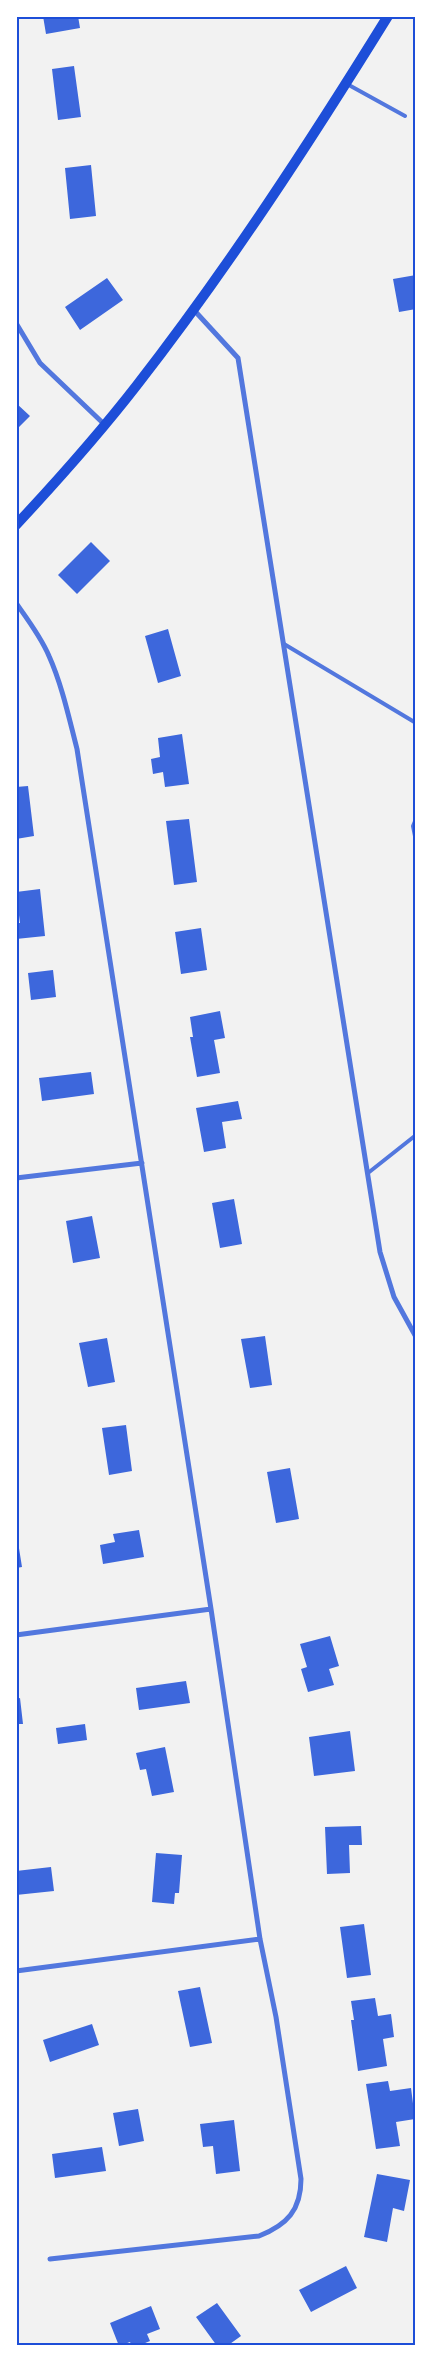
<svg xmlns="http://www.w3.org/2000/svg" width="432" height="2362" font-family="'Public Sans',sans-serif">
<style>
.building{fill:#3d67dc}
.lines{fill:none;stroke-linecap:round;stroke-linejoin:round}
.service{stroke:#5277de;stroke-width:4}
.minor{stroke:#5277de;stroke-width:5}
.secondary{stroke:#1d4ed8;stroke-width:10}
.neatline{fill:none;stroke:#1d4ed8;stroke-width:2}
</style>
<rect width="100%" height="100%" fill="#f2f2f2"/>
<path class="building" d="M43,16h35l2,12 -34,6z
M74,66l7,51 -23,3 -6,-51z
M91,165l5,51 -26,3 -5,-51z
M416,275v34l-17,3 -6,-33z
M107,278l16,22 -43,30 -15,-23z
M16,403l14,13 -14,14z
M91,542l19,19 -33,33 -19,-19z
M168,629l13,47 -23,7 -13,-47z
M182,734l7,50 -24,3 -2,-15 -10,2 -2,-15 9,-2 -2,-19z
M28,786l6,50 -18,3v-52z
M189,819l8,63 -23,3 -8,-64z
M40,889l5,47 -29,3v-16h4l-4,-31z
M201,928l6,42 -26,4 -6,-42z
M53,970l3,27 -25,3 -3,-27z
M220,1011l5,27 -11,2 6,33 -23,4 -7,-40h3l-3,-20z
M91,1072l3,22 -52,7 -3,-23z
M238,1101l4,18 -20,3 4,26 -22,4 -8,-44z
M234,1199l8,45 -22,4 -8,-45z
M92,1216l8,42 -27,5 -7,-42z
M265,1336l7,49 -22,3 -9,-49z
M107,1338l8,44 -27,5 -9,-44z
M126,1425l6,46 -23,4 -7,-47z
M290,1468l9,51 -23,4 -9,-51z
M139,1530l5,27 -41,7 -3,-19 15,-3 -2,-8z
M16,1542h2l4,25 -6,1z
M330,1636l9,30 -10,3 5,16 -26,7 -7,-23 6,-2 -7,-23z
M186,1681l4,22 -51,7 -3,-22z
M20,1698l3,26h-7v-25z
M85,1724l2,16 -29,4 -2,-16z
M350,1731l5,40 -41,5 -5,-39z
M165,1747l9,45 -22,4 -6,-27 -6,1 -4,-17z
M361,1826l1,19h-13l1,28 -23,1 -2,-47z
M156,1853l26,2 -3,38h-4l-1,11 -22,-2z
M51,1867l3,24 -38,4v-24z
M364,1924l7,51 -24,3 -7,-51z
M200,1987l12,56 -22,4 -12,-56z
M375,1998l3,18 13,-2 3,23 -11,2 4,27 -29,5 -7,-51h3l-3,-19z
M92,2024l7,21 -49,17 -7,-22z
M388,2081l2,10 21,-3 4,31 -19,3 4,24 -24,3 -10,-65z
M138,2109l6,32 -25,5 -6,-33z
M234,2120l6,51 -24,3 -3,-28 -10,1 -3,-23z
M102,2147l4,24 -51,7 -3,-24z
M377,2174l33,6 -6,31 -11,-3 -6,34 -23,-5z
M346,2266l11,22 -46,24 -12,-22z
M217,2303l24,33 -14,10h-10l-21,-29z
M151,2306l9,23 -13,5 3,7 -12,5h-6l-2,-4 -11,4 -9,-23z"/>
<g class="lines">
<path class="service" d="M347,84l58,32
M284,644l132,79
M416,819l-3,7 3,15
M368,1173l48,-38"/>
<path class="minor" d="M193,309l45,49 142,894 14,45 22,40
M16,323l24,40 65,62
M16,603c12,17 25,34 33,53 13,29 20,62 28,93l134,860 49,330 16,78 25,162c0,31 -14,46 -42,57l-209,23
M16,1178l126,-15
M16,1635l195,-26
M16,1971l244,-32"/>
<path class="secondary" d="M16,525c42,-45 83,-91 121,-140 91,-117 173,-243 251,-369"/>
</g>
<rect width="432" height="2362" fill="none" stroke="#ffffff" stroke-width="35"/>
<rect x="18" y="18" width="396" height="2326" class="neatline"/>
</svg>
